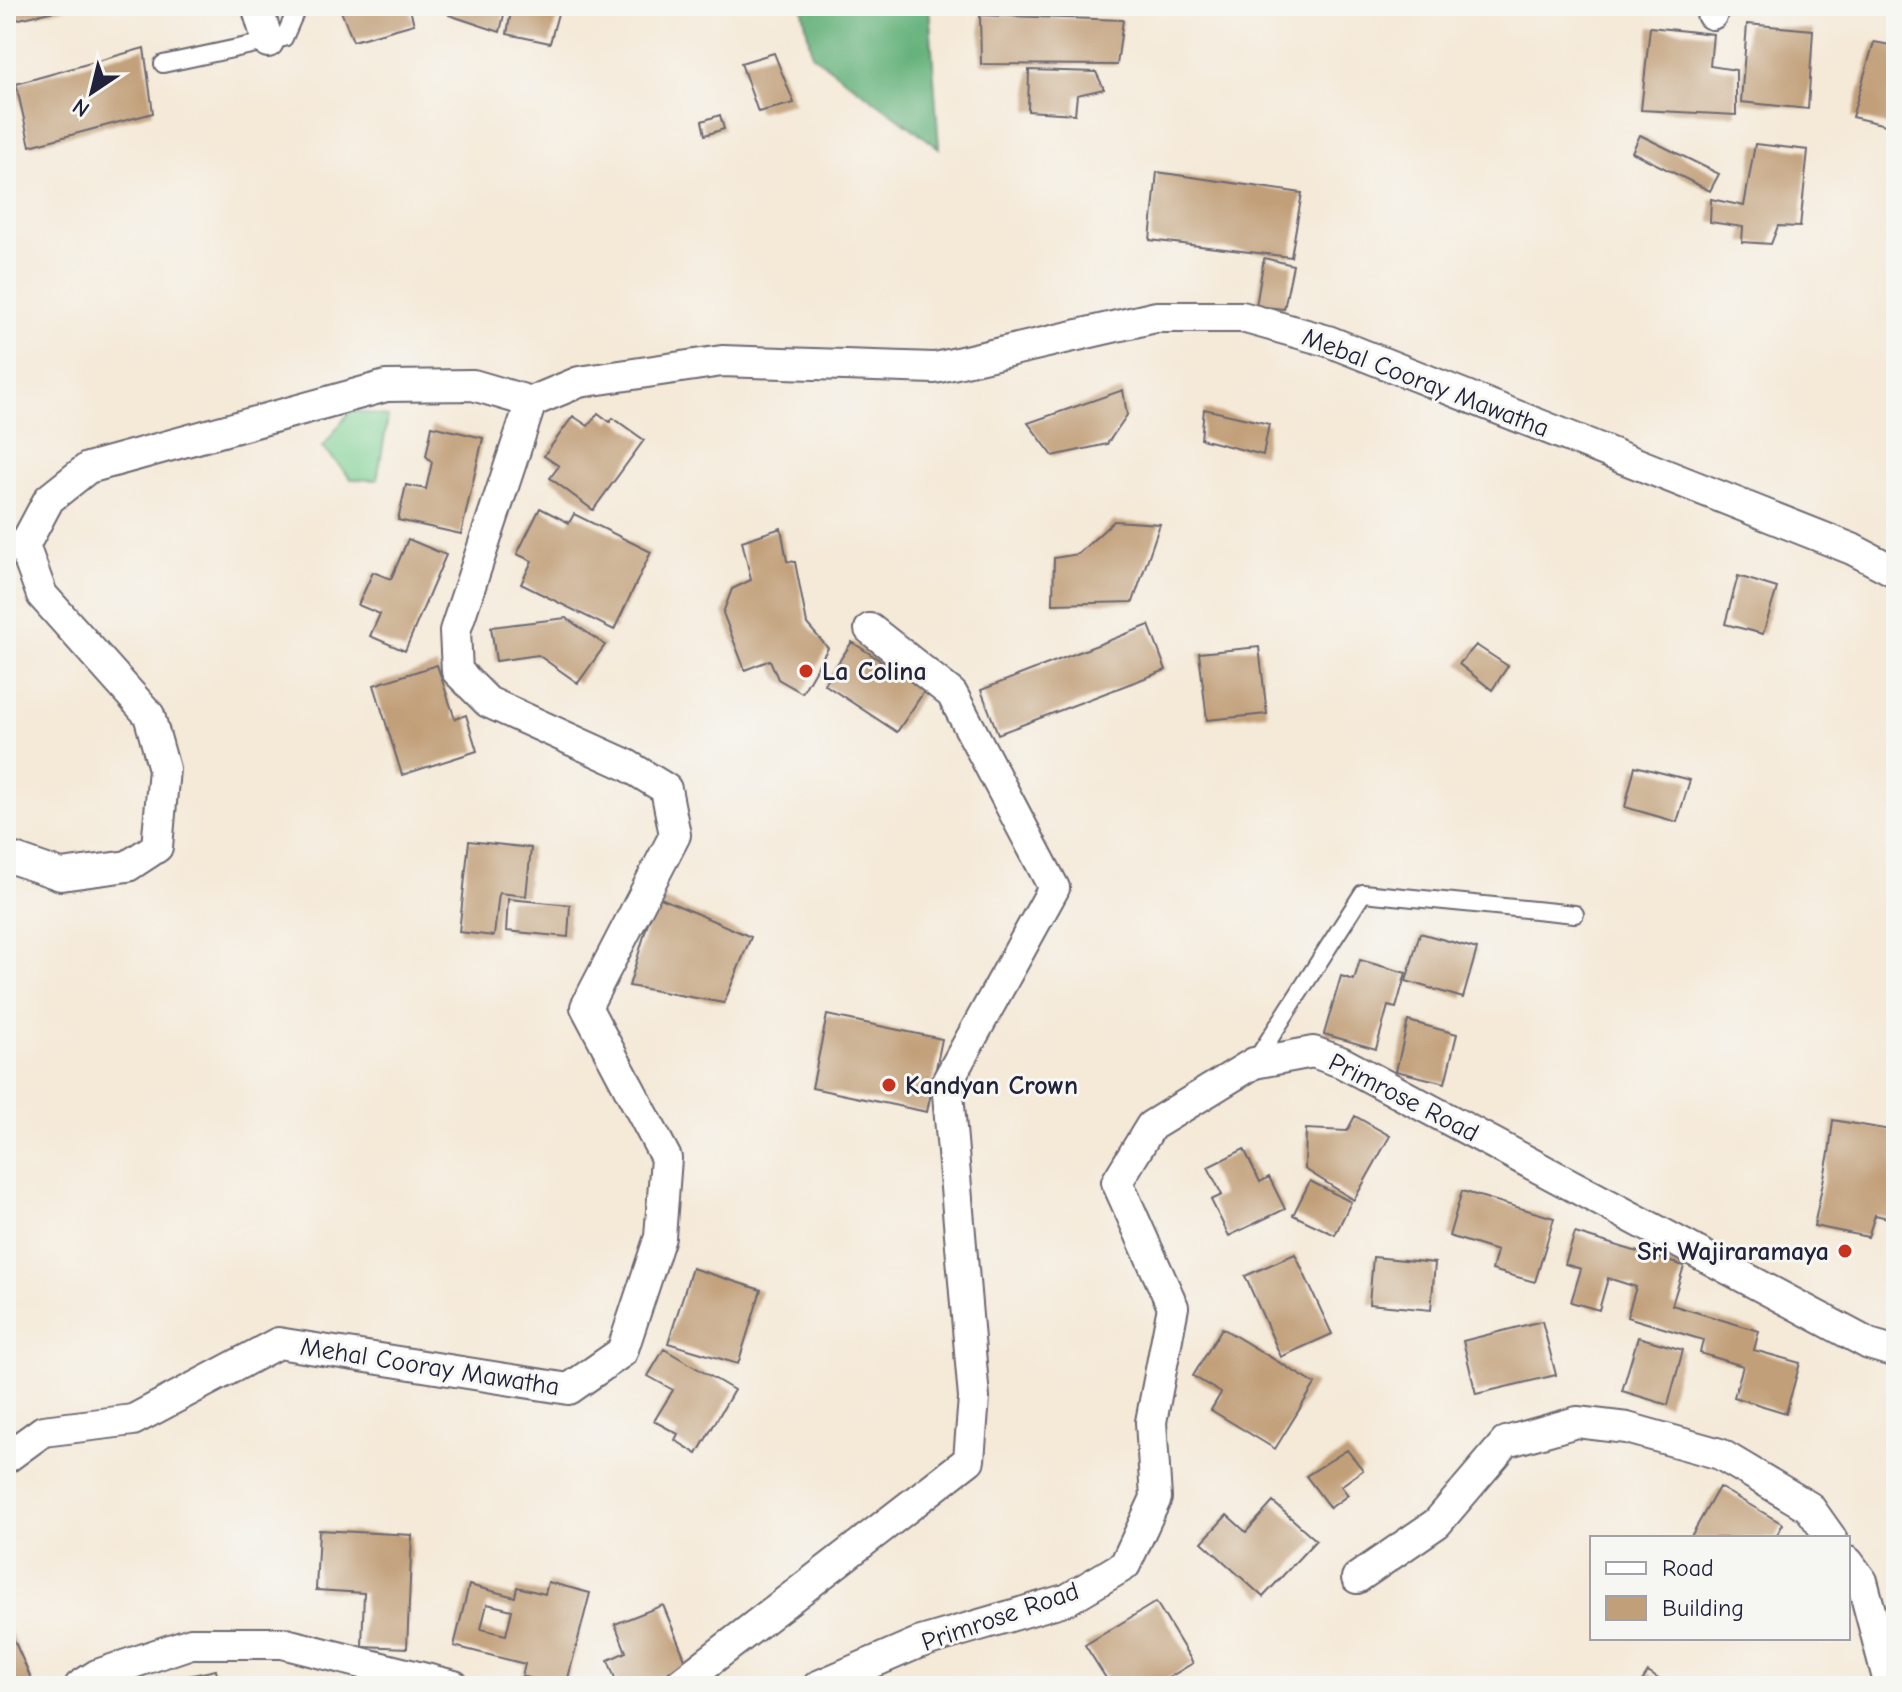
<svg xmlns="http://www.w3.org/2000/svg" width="1902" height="1692" font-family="'Comic Neue',sans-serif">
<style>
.green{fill:#7dd092;stroke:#507966;stroke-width:2}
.forest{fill:#66b27c;stroke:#446a5c;stroke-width:2}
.building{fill:#c19f78;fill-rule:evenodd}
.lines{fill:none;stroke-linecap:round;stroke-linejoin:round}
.lane-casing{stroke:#6c6872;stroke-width:20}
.street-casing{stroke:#6c6872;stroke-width:34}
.lane{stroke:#fff;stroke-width:16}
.street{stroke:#fff;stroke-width:30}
.poi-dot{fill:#c8321e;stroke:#f6f6f2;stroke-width:3}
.labels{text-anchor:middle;stroke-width:6;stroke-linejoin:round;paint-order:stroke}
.street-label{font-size:26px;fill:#22223b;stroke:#f6f6f2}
.poi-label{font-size:26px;font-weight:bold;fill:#22223b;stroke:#f6f6f2;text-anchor:start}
</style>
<rect width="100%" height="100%" fill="#f6f6f2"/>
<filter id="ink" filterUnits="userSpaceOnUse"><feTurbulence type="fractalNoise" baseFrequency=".0125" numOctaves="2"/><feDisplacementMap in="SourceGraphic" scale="16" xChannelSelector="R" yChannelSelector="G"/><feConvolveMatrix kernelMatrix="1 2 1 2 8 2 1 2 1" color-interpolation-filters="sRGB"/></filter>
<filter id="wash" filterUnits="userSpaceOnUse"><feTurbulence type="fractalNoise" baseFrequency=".006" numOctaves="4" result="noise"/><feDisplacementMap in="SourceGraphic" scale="32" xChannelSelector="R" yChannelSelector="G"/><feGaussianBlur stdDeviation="1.8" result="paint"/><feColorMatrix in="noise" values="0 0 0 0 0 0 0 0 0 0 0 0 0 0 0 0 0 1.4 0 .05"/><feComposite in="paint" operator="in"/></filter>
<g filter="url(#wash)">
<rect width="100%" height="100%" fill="#f5e9d7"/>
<path class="green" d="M351,410l37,7 -11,63 -26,-1 -28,-32z"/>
<path class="forest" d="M802,6h127l10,142 -127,-93z"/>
<g id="blocks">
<path class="building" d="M6,6h66v1l-66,15z
M339,6h70l5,18 -61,17z
M452,6h54l-6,26 -51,-17z
M512,6h48l-10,37 -43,-9z
M980,15l143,5 -6,45 -136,-1z
M1747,24l66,6 -5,79 -67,-7z
M1650,27l63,7 -3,32 26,4v45l-95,-5z
M1874,42l22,4v60l-6,20 -38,-9z
M144,48l9,65 -123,33 -14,-62z
M774,53l20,50 -36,9 -17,-49z
M1029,70l67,2 8,17 -27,6 -2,19 -47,-3z
M720,115l4,14 -19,6 -3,-14z
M1640,135l79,39 -9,17 -78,-39z
M1755,144l53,6 -8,77 -22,-1 -7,18 -29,-2 1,-15 -33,-5 1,-23 33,7z
M1157,172l145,21 -11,64 -141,-17z
M1264,258l29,7 -9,44 -28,-3z
M1123,390l4,25 -20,29 -54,12 -25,-33z
M1204,409l65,15 -6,31 -62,-16z
M598,413l12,9 3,-4 31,22 -51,70 -43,-32 9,-12 -15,-10 29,-40 15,10z
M432,426l51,12 -22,96 -63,-14 8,-35 20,4 6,-27 -6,-6z
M540,508l29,15 5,-9 77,38 -37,78 -93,-46 11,-23 -15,-7z
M1114,521l46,3 -27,78 -80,2 1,-46 24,-4z
M781,528l6,33 8,1 12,62 21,24 -26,45 -24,-14 -8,-19 -25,10 -22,-57 9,-24 19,-9 -9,-39z
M408,539l38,16 -41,96 -35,-15 10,-22 -22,-9 15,-33 18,7z
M1738,576l39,12 -14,46 -38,-10z
M566,618l39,27 -27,38 -40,-28 -42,6 -5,-34z
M1149,625l17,45 -168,64 -17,-44z
M852,642l73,48 -28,42 -73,-48z
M1476,645l32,21 -16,24 -33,-26z
M1259,647l8,67 -60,6 -8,-67z
M437,665l18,54 11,-4 11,36 -75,24 -28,-90z
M1635,766l55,14 -13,42 -52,-15z
M469,841l62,7 -5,48 -27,-3 -5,43 -35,-4z
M656,896l95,41 -27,66 -95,-17z
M508,899l62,6 -2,32 -62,-6z
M1420,933l57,16 -14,49 -57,-17z
M1360,960l46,13 -10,35 -8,-2 -12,43 -52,-15 17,-58 13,4z
M827,1015l115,24 -15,73 -115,-24z
M1408,1021l49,13 -12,49 -49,-12z
M1355,1116l35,20 -36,64 -49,-31 1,-40 41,2z
M1833,1120l63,11v89l-21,-5 -7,22 -54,-11 15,-73z
M1244,1149l16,33 9,-5 16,32 -56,27 -18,-36 11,-5 -14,-28z
M1310,1181l41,21 -16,33 -42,-20z
M1462,1191l92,27 -19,64 -43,-12 5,-19 -48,-15z
M1575,1233l109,33 -12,39 87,26 -5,19 46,13 -14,50 -52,-16 9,-31 -43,-13 3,-13 -76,-23 9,-30 -28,-9 -9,32 -28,-8 10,-33 -16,-5z
M1295,1254l37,80 -51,23 -36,-81z
M1373,1257l62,6 -4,47 -62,-6z
M692,1268l69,22 -23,74 -70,-21z
M1542,1321l14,54 -80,19 -13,-53z
M1222,1328l93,56 -40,65 -64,-39 10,-17 -28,-17z
M1638,1337l45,13 -15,55 -46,-14z
M664,1349l70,41 -37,64 -22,-14 3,-6 -24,-13 19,-31 -25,-14z
M1347,1450l16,20 -22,16 7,9 -18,13 -24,-32z
M1719,1487l64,37 -8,14h-85z
M1273,1502l43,38 -53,57 -61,-55 25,-27 19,17z
M319,1530l93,5 -5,113 -45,-2 2,-53 -48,-3z
M548,1582l42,11 -24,93h-7l-37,-10 3,-12 -71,-18 15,-61 46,12 2,-10 28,7zM487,1604l25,6 -6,25 -25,-6z
M1156,1602l37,61 -38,23h-44l-26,-41z
M663,1605l25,61 -52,20h-18l-10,-26 18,-8 -11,-28z
M6,1622l20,45 8,19h-28z
M216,1670l3,16h-74v-1z
M1648,1672l21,14h-30z"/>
</g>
</g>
<g filter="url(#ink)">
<use href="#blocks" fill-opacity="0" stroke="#6c6872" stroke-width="2"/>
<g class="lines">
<defs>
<path id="lane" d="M163,64l121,-26 14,-32
M1254,1063l109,-170 212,21"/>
<path id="street" d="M257,6l11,36
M1712,14l1,-8
M6,856l55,19 67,-9 29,-19 7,-78 -15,-54 -107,-120 -18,-49 25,-47 39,-31 298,-82 87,-1 58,17
M6,1458l37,-27 90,-11 145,-77 291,46 53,-37 38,-115 6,-79 -80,-151 89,-172 -9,-46 -39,-24 -139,-63 -31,-31 -2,-40 76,-229 48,-20 143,-21 213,7 221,-51h86l86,24 524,208 44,23
M1848,1562l14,19 28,105
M1357,1578l80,-55 69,-81 71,-20 50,6 93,26 89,53 22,31
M80,1686l17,-11 94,-32h91l172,43
M677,1686l292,-226 5,-62 -27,-316 107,-194 -102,-194 -82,-65
M818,1686l100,-43 150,-44 57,-34 31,-67 -5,-76 22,-115 -56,-125 34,-56 103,-63 59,-11 28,10 528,282 27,8"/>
</defs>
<use href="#lane" class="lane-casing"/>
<use href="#street" class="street-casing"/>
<use href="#lane" class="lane"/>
<use href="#street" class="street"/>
</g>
</g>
<g class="poi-dot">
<circle cx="806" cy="671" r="8"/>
<circle cx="889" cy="1085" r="8"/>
<circle cx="1845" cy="1251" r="8"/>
</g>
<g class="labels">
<g class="street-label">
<text transform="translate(1426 382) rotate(21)" y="9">Mebal Cooray Mawatha</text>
<text transform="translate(1404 1097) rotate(27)" y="9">Primrose Road</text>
<text transform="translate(430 1366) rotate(9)" y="9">Mehal Cooray Mawatha</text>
<text transform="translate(1000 1616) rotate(-19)" y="9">Primrose Road</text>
</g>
<g class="poi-label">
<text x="822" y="680">La Colina</text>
<text x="905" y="1094">Kandyan Crown</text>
<text x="1829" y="1260" text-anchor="end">Sri Wajiraramaya</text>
</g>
</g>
<rect width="1902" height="1692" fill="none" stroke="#f6f6f2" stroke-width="32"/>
<rect x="1590" y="1536" width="260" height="104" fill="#f6f6f2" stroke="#a1a1a9" stroke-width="2"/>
<rect x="1606" y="1562" width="40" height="12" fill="#ffffff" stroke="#a1a1a9" stroke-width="2"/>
<text x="1662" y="1576" font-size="24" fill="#22223b">Road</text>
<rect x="1606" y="1596" width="40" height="24" fill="#c19f78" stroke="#a1a1a9" stroke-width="2"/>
<text x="1662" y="1616" font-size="24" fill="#22223b">Building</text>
<g transform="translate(92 92) rotate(215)" stroke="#f6f6f2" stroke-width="6" paint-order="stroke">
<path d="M0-6L14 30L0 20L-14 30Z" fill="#22223b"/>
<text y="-12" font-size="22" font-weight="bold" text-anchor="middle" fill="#22223b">N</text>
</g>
</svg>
